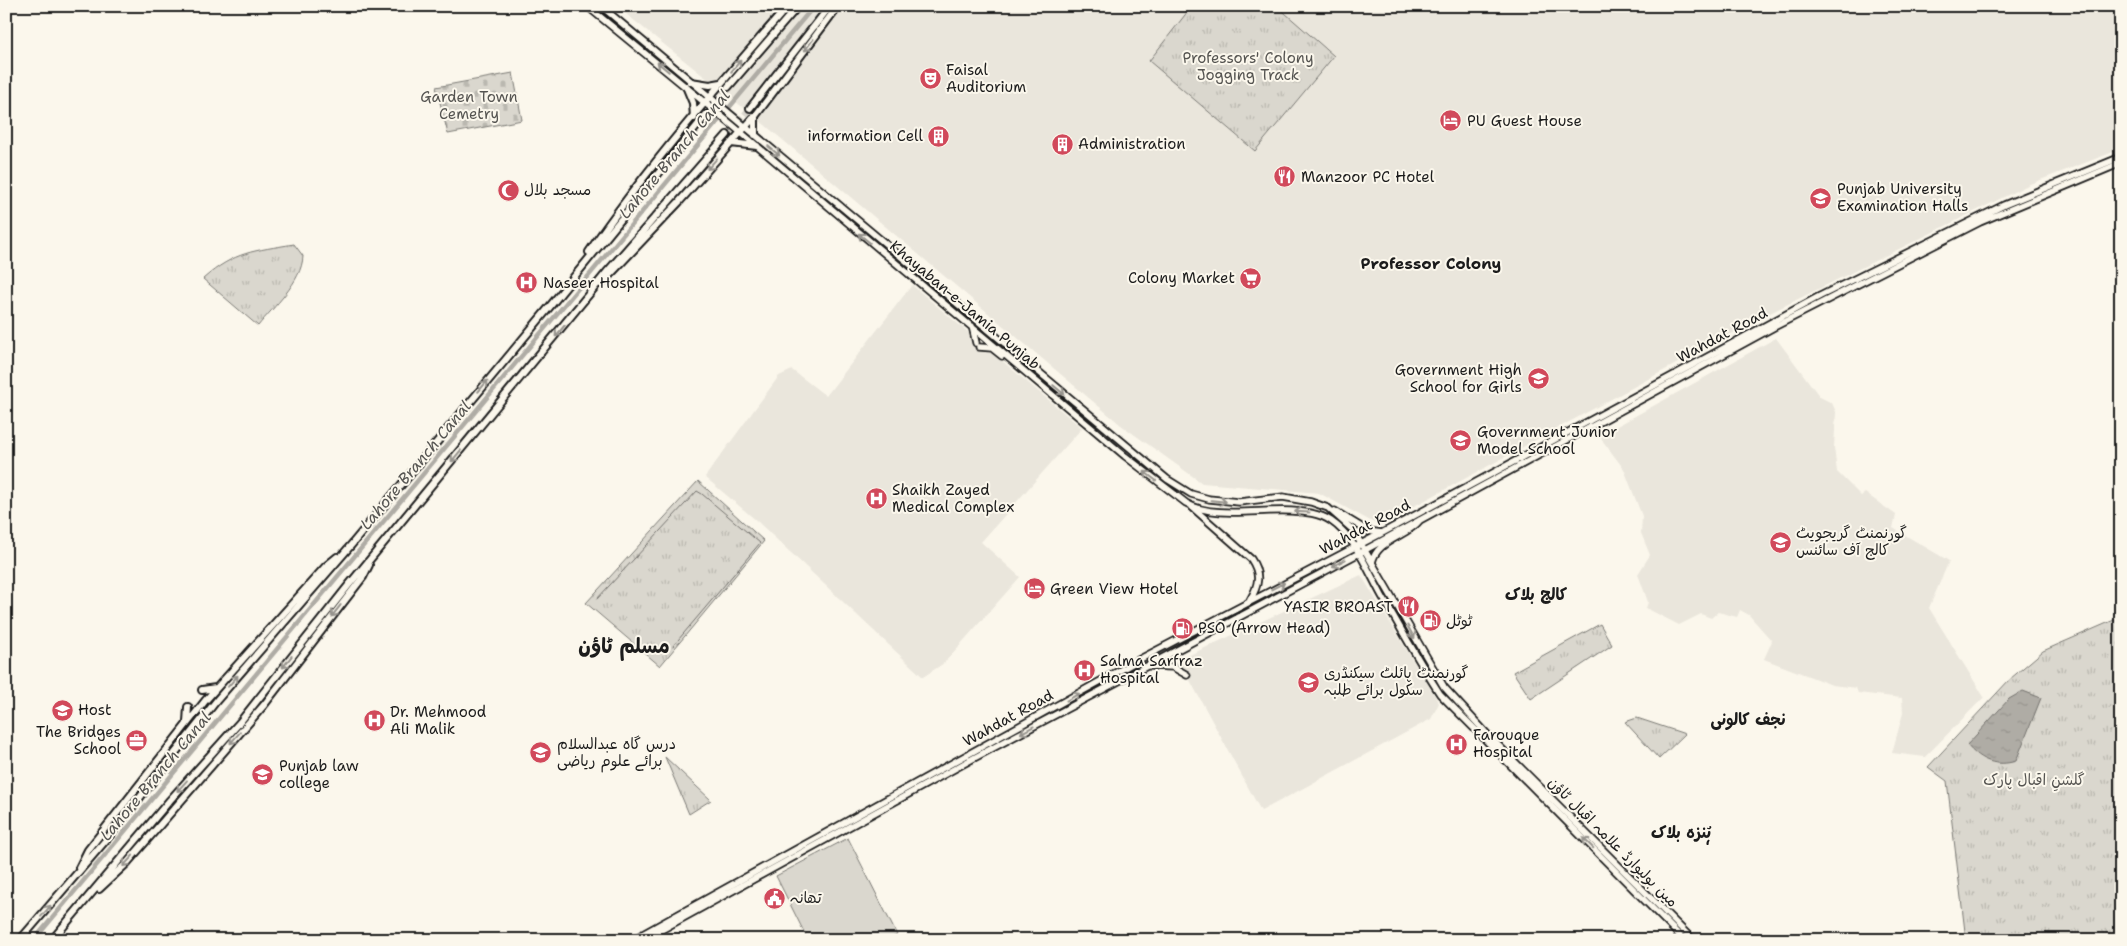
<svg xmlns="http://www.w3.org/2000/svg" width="2127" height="946" font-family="'Shantell Sans','Playpen Sans Arabic',sans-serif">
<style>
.built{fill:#eae6dc}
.grass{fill:url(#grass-tufts);stroke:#7b7a75}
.cemetery{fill:url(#cemetery-stones);stroke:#7b7a75}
.garden{fill:#dad7ce;stroke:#7b7a75}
.water{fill:url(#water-ripples);stroke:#74726e}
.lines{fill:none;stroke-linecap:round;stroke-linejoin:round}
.stream{stroke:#74726e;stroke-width:1}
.canal{stroke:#afaca5;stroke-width:4.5}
.highway-tunnel{stroke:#dad6cd;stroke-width:6;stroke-dasharray:6 3;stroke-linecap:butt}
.major-casing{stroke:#1c1c1c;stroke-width:9}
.highway-casing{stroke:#1c1c1c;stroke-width:10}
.major{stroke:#fbf7ec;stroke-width:5.5}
.highway{stroke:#fbf7ec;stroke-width:6}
.oneway{stroke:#97948e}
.labels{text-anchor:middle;stroke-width:4;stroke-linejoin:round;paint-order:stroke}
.park-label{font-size:15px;fill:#555451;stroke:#fbf7ec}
.poi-label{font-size:15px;fill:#1c1c1c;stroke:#fbf7ec;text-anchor:start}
.street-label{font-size:15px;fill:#1c1c1c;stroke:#fbf7ec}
.water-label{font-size:16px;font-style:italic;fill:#575653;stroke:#fbf7ec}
.neighbourhood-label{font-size:16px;font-weight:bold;fill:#1c1c1c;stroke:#fbf7ec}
.district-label{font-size:20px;font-weight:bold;fill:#1c1c1c;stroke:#fbf7ec}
</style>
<defs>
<pattern id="grass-tufts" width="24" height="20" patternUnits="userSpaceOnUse" patternTransform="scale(1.25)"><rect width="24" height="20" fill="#dad7ce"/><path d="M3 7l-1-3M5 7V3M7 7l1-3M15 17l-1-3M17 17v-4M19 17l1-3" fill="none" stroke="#bab8b0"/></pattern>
<pattern id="cemetery-stones" width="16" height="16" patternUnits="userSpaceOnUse" patternTransform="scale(1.25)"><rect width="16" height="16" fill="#dad7ce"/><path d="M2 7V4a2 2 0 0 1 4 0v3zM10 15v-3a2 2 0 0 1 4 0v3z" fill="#bab8b0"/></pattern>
<pattern id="water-ripples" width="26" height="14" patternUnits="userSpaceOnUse" patternTransform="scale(1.25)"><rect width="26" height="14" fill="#afaca5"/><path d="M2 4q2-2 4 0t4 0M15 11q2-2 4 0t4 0" fill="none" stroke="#96938d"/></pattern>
</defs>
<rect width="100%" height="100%" fill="#fbf7ec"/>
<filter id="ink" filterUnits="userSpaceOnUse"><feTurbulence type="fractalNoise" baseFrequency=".02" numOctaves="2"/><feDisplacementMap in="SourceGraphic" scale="10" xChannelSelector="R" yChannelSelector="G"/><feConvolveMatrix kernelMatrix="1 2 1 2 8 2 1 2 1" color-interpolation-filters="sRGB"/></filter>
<g filter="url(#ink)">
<path class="built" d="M616,6h1505v143l-91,35 -262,130 -346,188 -46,22 -57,-31 -117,-10 -81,-58 -356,-300z
M912,285l170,143 -101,114 39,35 -76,86 -21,14 -166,-156 -52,-44 74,-101 13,-6 34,26z
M1776,338l44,59 12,6 4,9 -2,35 3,25 24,24 4,-3 31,22 -3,13 56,33 -20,47 55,89 -59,60 -33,-4 11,-40 -1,-15 -44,-5 -2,-5 -24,-3 -68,-26 8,-18 -23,-26 -9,-5 -3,7 -19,-5 -7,6 -10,-4 -22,11 -33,-17 2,-6 -10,-28 12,-19 -9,-22 1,-17 -18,-47 -25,-33z
M1361,575l78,128 -8,16 -170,92 -82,-151z"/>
<path class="grass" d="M1192,6h85l57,50 -79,95 -106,-90z
M294,244l9,12c-1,26 -30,51 -45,70l-55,-47c32,-28 51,-28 91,-35z
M698,481l66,60 -104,125 -74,-63z
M2121,617v323h-155l-19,-159 -19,-14 82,-88 33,-28z
M1600,624l12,21 -81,54 -18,-27z
M1637,718l48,16 -26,25 -34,-37z
M665,757l46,43 -22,14z"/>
<path class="cemetery" d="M513,73l9,47 -74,14 -12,-47z"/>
<path class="garden" d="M848,838l49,97 -9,5h-80l-32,-64z"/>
<path class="water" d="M2023,691l18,7 -25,63c-19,6 -36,0 -49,-16l42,-46z"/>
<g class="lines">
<path class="stream" d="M597,599l100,-108 5,3 58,49 -87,103"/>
<path class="canal" d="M34,940l780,-934"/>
<path class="highway-tunnel" d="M706,115l22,-28
M727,135l23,-27"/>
<defs>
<path id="major" d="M587,6l145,119 393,331 61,47c26,16 75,6 105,8 15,1 28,2 40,10 25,17 37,50 51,75 19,33 37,66 58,98l244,246
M601,6l566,473 24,15 18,5 30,3 44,-5 28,5 17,6 25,22 91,157 45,49 204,204
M972,326l4,17
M979,347l13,1 10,8
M1192,507l59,52c10,15 8,26 -1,41
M1335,511l33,20 14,2
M1372,563c4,-23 35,-26 48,-43
M1149,666l24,1 14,8
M632,940l512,-283 238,-124 438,-237 184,-91 117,-48
M643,940l331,-182 391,-208 409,-223 206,-105 141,-59"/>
<path id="highway" d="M691,82l19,3 11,-2
M686,86l7,17 1,15
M728,87l70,-81
M750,108l80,-102
M755,135v-19
M731,143l26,3
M589,252c59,-86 130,-167 199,-246
M601,284l78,-82 77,-87 82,-109
M202,690l14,-2
M187,722l1,-15
M79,868l9,-18 117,-149 121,-135 11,-9
M99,889l28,-26 137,-158 99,-128 6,-12
M20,940l91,-106 106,-134 135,-156 195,-234 159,-195
M52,940l118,-140 70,-78 108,-136 260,-315 119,-136"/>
</defs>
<use href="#major" class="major-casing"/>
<use href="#highway" class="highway-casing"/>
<use href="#major" class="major"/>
<use href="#highway" class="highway"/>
</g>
<defs><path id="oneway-shaft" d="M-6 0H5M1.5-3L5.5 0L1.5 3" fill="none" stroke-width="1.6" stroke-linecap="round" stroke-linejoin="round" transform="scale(1.25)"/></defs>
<g class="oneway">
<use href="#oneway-shaft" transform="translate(809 45) rotate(127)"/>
<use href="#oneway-shaft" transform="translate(736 66) rotate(-50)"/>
<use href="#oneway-shaft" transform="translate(663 67) rotate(-140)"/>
<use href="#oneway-shaft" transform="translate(774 151) rotate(40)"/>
<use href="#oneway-shaft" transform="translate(712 164) rotate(132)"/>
<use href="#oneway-shaft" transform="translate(864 238) rotate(-141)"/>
<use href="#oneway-shaft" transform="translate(560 331) rotate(130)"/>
<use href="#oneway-shaft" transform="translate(483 386) rotate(-50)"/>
<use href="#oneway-shaft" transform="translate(1059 390) rotate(40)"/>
<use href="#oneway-shaft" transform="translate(456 456) rotate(130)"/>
<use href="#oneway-shaft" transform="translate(1150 476) rotate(-143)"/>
<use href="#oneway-shaft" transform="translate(1219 501) rotate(6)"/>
<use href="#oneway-shaft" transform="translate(1302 512) rotate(-177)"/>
<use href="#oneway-shaft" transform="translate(1339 563) rotate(152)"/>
<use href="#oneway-shaft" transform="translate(1278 586) rotate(-27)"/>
<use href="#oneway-shaft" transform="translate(336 611) rotate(128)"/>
<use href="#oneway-shaft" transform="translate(1411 632) rotate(61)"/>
<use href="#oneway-shaft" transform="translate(287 662) rotate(128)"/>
<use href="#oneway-shaft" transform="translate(233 681) rotate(-49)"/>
<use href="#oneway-shaft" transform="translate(1073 697) rotate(-29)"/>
<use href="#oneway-shaft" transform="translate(1027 730) rotate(152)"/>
<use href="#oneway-shaft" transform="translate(235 738) rotate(131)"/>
<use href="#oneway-shaft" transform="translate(182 786) rotate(132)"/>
<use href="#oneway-shaft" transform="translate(1588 843) rotate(-135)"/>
<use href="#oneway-shaft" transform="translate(128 861) rotate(133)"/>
<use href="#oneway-shaft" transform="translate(46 911) rotate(-49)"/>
</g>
</g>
<defs>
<symbol id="theatre-disc" viewBox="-11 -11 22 22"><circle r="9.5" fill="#d1495b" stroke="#fbf7ec"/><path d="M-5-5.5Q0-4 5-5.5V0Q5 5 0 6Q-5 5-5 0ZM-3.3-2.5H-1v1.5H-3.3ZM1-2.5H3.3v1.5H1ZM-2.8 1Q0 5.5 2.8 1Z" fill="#fff"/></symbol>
<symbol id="hotel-disc" viewBox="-11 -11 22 22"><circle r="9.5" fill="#d1495b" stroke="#fbf7ec"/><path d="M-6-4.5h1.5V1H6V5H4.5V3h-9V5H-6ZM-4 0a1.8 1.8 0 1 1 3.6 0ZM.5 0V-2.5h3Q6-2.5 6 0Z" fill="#fff"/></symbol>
<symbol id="building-disc" viewBox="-11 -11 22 22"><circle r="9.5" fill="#d1495b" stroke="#fbf7ec"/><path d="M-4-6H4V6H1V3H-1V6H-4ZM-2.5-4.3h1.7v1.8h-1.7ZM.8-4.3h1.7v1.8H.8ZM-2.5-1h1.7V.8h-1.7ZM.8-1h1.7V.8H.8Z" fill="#fff"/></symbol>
<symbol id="restaurant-disc" viewBox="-11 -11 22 22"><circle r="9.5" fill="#d1495b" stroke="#fbf7ec"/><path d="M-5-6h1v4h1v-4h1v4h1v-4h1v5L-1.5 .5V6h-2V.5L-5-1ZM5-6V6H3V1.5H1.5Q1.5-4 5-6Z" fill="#fff"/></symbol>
<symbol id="mosque-disc" viewBox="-11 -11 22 22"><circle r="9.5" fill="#d1495b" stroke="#fbf7ec"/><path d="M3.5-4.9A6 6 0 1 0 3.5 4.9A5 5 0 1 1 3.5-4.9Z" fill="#fff"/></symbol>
<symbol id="school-disc" viewBox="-11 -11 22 22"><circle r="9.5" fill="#d1495b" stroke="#fbf7ec"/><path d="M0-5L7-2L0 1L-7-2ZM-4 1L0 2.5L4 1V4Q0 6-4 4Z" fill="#fff"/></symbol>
<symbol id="supermarket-disc" viewBox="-11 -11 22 22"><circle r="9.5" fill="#d1495b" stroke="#fbf7ec"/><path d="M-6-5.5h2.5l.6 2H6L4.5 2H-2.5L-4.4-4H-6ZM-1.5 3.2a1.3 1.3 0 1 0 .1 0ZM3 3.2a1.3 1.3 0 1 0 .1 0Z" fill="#fff"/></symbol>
<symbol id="hospital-disc" viewBox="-11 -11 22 22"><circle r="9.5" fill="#d1495b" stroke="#fbf7ec"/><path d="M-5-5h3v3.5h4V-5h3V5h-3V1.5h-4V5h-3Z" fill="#fff"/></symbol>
<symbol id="fuel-disc" viewBox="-11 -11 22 22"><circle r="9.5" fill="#d1495b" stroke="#fbf7ec"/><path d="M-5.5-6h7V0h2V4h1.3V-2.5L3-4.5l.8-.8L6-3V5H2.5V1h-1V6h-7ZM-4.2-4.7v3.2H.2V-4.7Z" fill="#fff"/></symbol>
<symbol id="office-disc" viewBox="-11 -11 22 22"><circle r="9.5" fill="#d1495b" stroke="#fbf7ec"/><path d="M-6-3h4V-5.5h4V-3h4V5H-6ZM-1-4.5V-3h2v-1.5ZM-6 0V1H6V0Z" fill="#fff"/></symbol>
<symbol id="university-disc" viewBox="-11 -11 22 22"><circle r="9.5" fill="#d1495b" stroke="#fbf7ec"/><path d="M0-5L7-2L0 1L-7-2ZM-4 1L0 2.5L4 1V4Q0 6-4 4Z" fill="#fff"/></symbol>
<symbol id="civic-disc" viewBox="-11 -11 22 22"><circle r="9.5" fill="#d1495b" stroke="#fbf7ec"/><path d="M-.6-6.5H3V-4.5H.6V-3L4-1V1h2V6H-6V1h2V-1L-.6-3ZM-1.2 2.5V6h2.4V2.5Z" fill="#fff"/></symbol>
</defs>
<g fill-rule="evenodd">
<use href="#theatre-disc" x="918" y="66" width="25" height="25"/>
<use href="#hotel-disc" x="1438" y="108" width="25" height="25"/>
<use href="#building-disc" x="926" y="124" width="25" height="25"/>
<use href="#building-disc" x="1050" y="132" width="25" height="25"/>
<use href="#restaurant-disc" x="1272" y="164" width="25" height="25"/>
<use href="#mosque-disc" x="496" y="178" width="25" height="25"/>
<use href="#school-disc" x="1808" y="186" width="25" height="25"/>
<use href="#supermarket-disc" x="1238" y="266" width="25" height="25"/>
<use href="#hospital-disc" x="514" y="270" width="25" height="25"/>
<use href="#school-disc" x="1526" y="366" width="25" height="25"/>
<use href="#school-disc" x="1448" y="428" width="25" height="25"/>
<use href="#hospital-disc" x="864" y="486" width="25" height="25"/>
<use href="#school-disc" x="1768" y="530" width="25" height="25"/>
<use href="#hotel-disc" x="1022" y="576" width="25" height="25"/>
<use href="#restaurant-disc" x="1396" y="594" width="25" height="25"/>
<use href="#fuel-disc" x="1418" y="608" width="25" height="25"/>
<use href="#fuel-disc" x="1170" y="616" width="25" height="25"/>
<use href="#hospital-disc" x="1072" y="658" width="25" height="25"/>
<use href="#school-disc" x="1296" y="670" width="25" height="25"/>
<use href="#school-disc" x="50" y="698" width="25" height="25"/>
<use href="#hospital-disc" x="362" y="708" width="25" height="25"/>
<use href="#office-disc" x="124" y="728" width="25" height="25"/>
<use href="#hospital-disc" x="1444" y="732" width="25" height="25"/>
<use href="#university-disc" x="528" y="740" width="25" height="25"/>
<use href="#university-disc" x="250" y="762" width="25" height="25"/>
<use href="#civic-disc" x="762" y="886" width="25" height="25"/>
</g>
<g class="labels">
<g class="park-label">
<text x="1248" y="63">Professors' Colony<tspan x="1248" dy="17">Jogging Track</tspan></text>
<text x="469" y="102">Garden Town<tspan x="469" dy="17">Cemetry</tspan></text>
<text x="2034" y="785">گلشنِ اقبال پارک</text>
</g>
<g class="poi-label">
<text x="946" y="75">Faisal<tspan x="946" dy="17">Auditorium</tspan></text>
<text x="1467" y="126">PU Guest House</text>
<text x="923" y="141" text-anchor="end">information Cell</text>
<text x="1078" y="149">Administration</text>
<text x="1301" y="182">Manzoor PC Hotel</text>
<text x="1837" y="194">Punjab University<tspan x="1837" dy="17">Examination Halls</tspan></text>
<text x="524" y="195">مسجد بلال</text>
<text x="1235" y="283" text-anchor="end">Colony Market</text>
<text x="543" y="288">Naseer Hospital</text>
<text x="1522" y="375" text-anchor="end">Government High<tspan x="1522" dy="17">School for Girls</tspan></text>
<text x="1477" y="437">Government Junior<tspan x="1477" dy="17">Model School</tspan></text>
<text x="892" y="495">Shaikh Zayed<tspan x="892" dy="17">Medical Complex</tspan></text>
<text x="1796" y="538">گورنمنٹ گریجویٹ<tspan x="1796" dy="17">کالج آف سائنس</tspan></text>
<text x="1050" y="594">Green View Hotel</text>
<text x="1393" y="612" text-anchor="end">YASIR BROAST</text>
<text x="1446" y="626">ٹوٹل</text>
<text x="1198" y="633">PSO (Arrow Head)</text>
<text x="1100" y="666">Salma Sarfraz<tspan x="1100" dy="17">Hospital</tspan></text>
<text x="1324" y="678">گورنمنٹ پائلٹ سیکنڈری<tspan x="1324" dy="17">سکول برائے طلبہ</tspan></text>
<text x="78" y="715">Host</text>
<text x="390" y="717">Dr. Mehmood<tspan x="390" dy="17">Ali Malik</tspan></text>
<text x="121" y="737" text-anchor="end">The Bridges<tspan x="121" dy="17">School</tspan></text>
<text x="1473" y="740">Farouque<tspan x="1473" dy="17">Hospital</tspan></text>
<text x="557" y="749">درس گاہ عبدالسلام<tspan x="557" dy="17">برائے علوم ریاضی</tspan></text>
<text x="279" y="771">Punjab law<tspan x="279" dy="17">college</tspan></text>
<text x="790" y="903">تھانہ</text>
</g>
<g class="street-label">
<text transform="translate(965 305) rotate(40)" y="5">Khayaban-e-Jamia Punjab</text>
<text transform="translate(1722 335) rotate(-28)" y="5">Wahdat Road</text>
<text transform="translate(1365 527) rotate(-28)" y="5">Wahdat Road</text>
<text transform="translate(1008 718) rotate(-29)" y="5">Wahdat Road</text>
<text transform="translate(1613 842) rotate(45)" y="5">مین بولیوارڈ علامہ اقبال ٹاؤن</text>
</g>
<g class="water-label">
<text transform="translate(674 154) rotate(-50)" y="6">Lahore Branch Canal</text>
<text transform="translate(415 465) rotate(-50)" y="6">Lahore Branch Canal</text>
<text transform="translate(155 776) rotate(-50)" y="6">Lahore Branch Canal</text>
</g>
<g class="neighbourhood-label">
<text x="1431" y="269">Professor Colony</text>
<text x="1536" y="600">کالج بلاک</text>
<text x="1748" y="725">نجف کالونی</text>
<text x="1681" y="838">ہُنزہ بلاک</text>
</g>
<g class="district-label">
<text x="624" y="653">مسلم ٹاؤن</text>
</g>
</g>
<rect width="2127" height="946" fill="none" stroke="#fbf7ec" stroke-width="25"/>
<rect x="12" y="12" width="2102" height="921" fill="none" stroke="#1c1c1c" stroke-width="2" filter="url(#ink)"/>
</svg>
